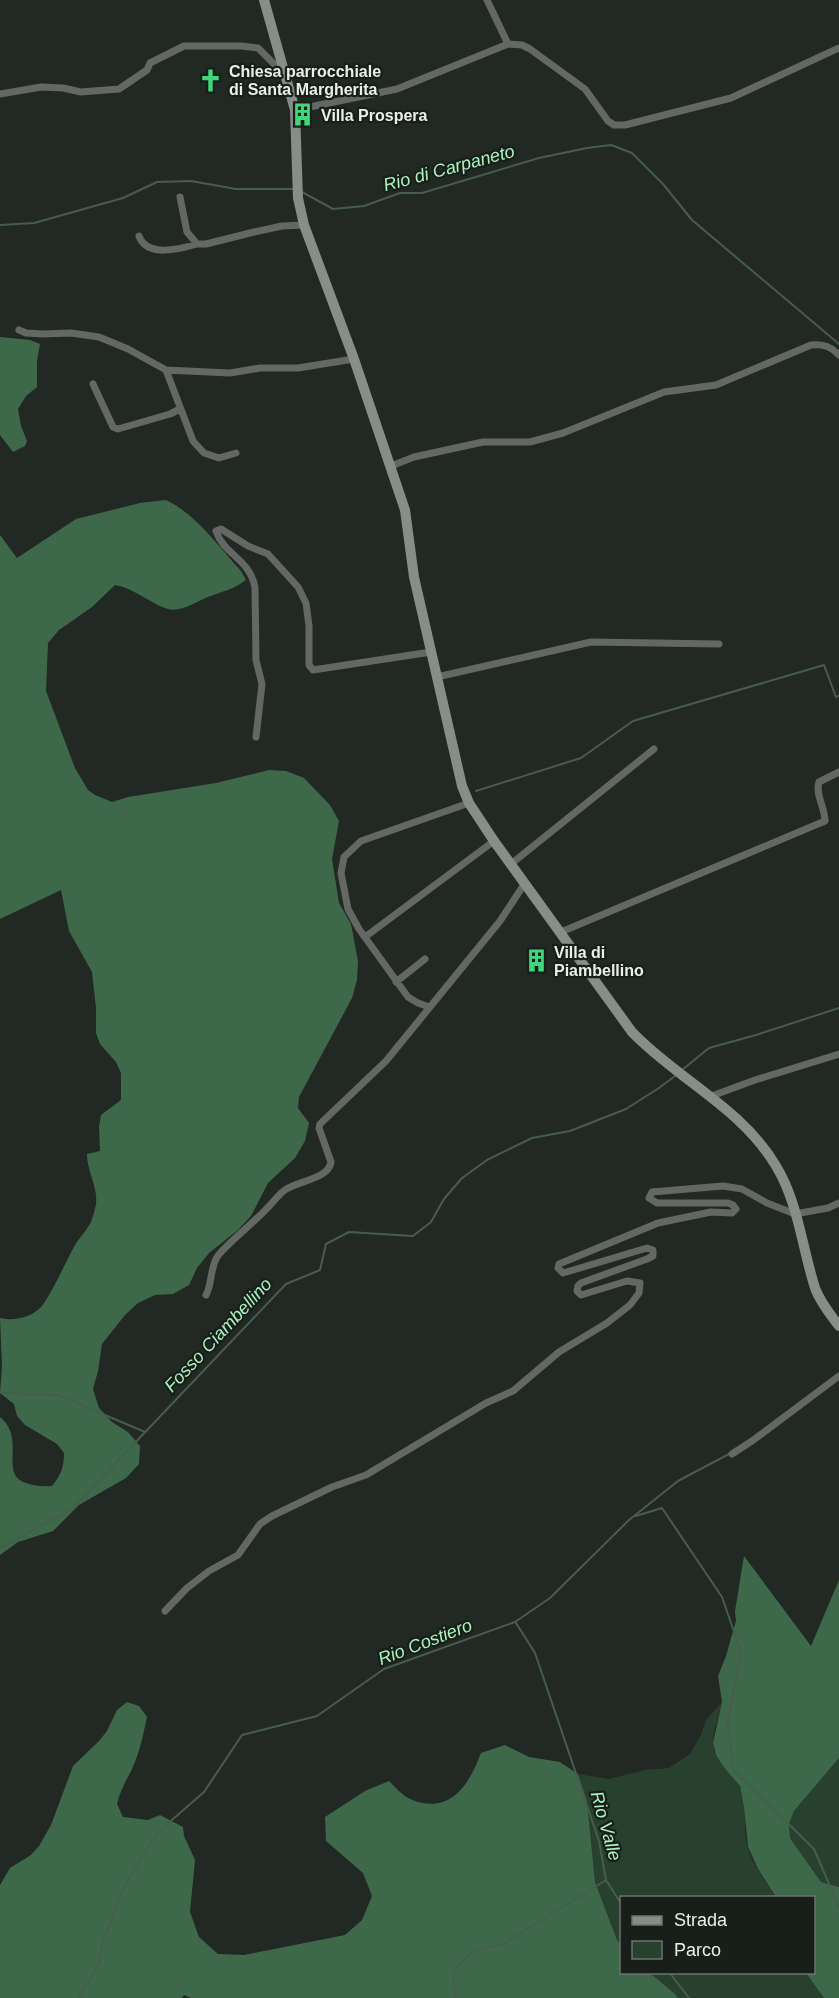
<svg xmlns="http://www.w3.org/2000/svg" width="839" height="1998" font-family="Arial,sans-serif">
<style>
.green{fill:#27412e}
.forest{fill:#3d694a}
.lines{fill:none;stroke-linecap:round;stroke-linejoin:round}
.stream{stroke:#465d4d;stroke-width:2}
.street{stroke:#646865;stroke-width:7}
.secondary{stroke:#878d88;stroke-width:10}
.labels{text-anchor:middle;stroke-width:4.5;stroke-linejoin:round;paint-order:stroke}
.poi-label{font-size:16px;font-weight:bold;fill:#ebefec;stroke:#181f1a;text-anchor:start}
.water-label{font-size:18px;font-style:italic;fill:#abf3bf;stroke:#181f1a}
</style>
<rect width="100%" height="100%" fill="#222823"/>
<path class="green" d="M722,1702c-2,12 -9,27 -9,40 0,20 19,28 26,43 9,18 4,41 8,60 4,18 19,37 29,52l-154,1 -1,48 -4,-6 -22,-58 -8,-81 -9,-27 31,5 36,-9 24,-2 21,-14 11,-19 5,-15z
M839,1758v129l-18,-5 -31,-44 -1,-14 5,-13z
M650,1973h156l18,25h-146l-3,-4z"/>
<path class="forest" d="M0,337l30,3 10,4 -3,17v26l-11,9 -8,13 3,17 6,15 -2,5 -12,6 -13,-17z
M166,500c30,14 52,46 75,71l5,9c-13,10 -23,11 -38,17 -13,5 -29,17 -43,11 -18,-7 -30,-19 -50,-23l-23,22 -33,23 -11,13 -2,48 29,77 13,22 7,5 17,7 16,-5 88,-14 53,-13 17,1 18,7 26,27 9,16 -7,38 7,44 12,21 7,37 -1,19 -5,18 -53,99 -1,11 11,15 -4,18 -10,17 -27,25 -17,33 -13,14 -29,23 -12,15 -8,17 -16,9 -18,1 -17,8 -13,12 -23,29 -4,27 -5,18 6,19 13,14 16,10 12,14 -1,18 -13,14 -47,27 -26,26 -35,11 -18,13v-138c26,21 0,54 23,65 11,4 18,5 29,4 9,-11 12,-19 12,-33l-7,-9 -32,-19 -8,-9 -3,-12 -14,-11 2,-27 -2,-48c13,3 29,0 39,-9 9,-7 29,-52 36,-64 5,-8 12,-15 16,-23 2,-6 4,-12 5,-18 2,-18 -9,-32 -9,-50l13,-3 -1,-24 2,-12 20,-15v-27l-5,-11 -16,-18 -4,-11v-25l-4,-36 -23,-41 -8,-41 -61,29v-384l17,23 59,-39 64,-16z
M744,1556l67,90 28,-66v178l-45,53 -5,13 1,14 31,44 18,5v111h-15l-18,-25 8,-1v-74l-38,-1 -18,-28 -10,-22 -4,-40 -4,-21 -17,-20 -7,-11 -3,-12 9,-41 -4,-26 8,-20 10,-35 -1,-10z
M127,1702l12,4 8,11c-4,18 -7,35 -15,52 -6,12 -12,22 -15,35l6,13 25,3 12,-5 23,12 1,9 11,24 -5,52 9,25 19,17 26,1 101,-20 17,-15 10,-24 -9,-23 -37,-32 -1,-24 40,-26 24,-10c6,6 14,15 21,18 40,17 59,-14 71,-46l24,-8 24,12 31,5 18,12 9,27 8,81 22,58 4,6 1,26 28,1 25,21 3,4h-487l-7,-3 -2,3h-182v-113l10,-17 21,-13 8,-9 12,-21 22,-59 26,-25 8,-10 10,-21z"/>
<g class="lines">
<path class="stream" d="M302,192l31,17 31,-3 36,-13h22l117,-35 48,-10 24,-3 21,8 31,31 29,36 147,124
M0,225l34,-2 89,-25 34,-16 34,-1 45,8h58
M476,791l105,-33 52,-37 191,-56 12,32 3,-1
M682,1070l27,-22 47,-13 83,-27
M0,1393l58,2 87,37
M636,1516l26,-8 60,89 19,55 -13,69 5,48 81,80 25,58
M0,1548l72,-39 214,-225 34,-14 6,-26 23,-12 64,4 18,-14 13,-23 18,-21 25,-18 45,-22 38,-7 56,-22 33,-21 16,-12
M516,1623l19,30 64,188 7,39 16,25
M669,1972l20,26
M79,1998l21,-36 2,-18 23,-59 32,-52 47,-41 38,-57 75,-19 67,-47 131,-47 35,-24 79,-78 49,-39 51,-27
M455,1998l-2,-26 18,-20 34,-9 101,-63"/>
<path class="street" d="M487,0l21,44 14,1 8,4 55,40 23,32 6,4h11l106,-27 108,-50
M0,94l41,-7 22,1 18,4 38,-3 28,-19 3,-7 34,-17h57l17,2 26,26
M295,110l102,-21 111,-45
M180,197l7,35 10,12h9l48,-12 28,-6 22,-1
M139,236c8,22 41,13 58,8
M19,330l7,3 16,1 29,-1 28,4 29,12 38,21 64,3 30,-5h38l56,-9
M166,370l27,71 11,12 15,5 17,-5
M93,384l20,43 5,2 52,-15 10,-5
M391,466l23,-9 69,-15h47l33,-9 101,-41 52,-7 95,-40c13,-1 19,1 28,10
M437,677l154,-35 128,2
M256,737l6,-53 -6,-24 -1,-73c-6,-29 -31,-32 -39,-56l5,-2 27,17 20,8 30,33 8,16 3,23v39l4,5 118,-18
M511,864l143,-115
M561,932l264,-111c0,-13 -10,-27 -6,-39l20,-10
M365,937l129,-96
M396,982l29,-23
M429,1007l-11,-4 -10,-6 -49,-68 -11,-20 -7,-36 3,-16 17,-16 108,-38
M709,1097l46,-17 84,-26
M206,1295c6,-11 4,-24 10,-36 2,-5 8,-10 12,-14 14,-14 31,-27 44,-42 5,-5 8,-10 13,-13 12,-9 44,-11 46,-28l-12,-34 1,-4 66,-63 114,-140 25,-38
M732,1454l20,-13 87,-65
M165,1611l22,-23 22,-17 29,-16 22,-31 12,-8 60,-29 34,-12 120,-72 27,-12 46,-39 48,-29 23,-18 9,-12 1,-10 -13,-2 -46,14 -4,-4 1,-5 3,-3 66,-24 6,-3v-6l-6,-2 -84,25 -5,-5 1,-4 99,-41 53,-11 21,1 4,-4 -3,-4 -5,-2h-71l-8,-5 3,-6 71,-6 19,3 25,14 28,11 33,-6 11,-5"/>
<path class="secondary" d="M264,0l31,110 3,88 6,27 50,134 51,151 9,67 48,209 7,17 25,38 138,191c45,47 110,76 144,134 22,36 26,81 39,122 5,14 15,26 24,38"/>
</g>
<defs>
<symbol id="church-bare" viewBox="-9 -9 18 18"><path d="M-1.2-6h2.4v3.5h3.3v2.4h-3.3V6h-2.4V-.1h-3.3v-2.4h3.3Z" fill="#40d77c" stroke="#181f1a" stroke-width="2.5" paint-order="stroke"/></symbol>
<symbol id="building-bare" viewBox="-9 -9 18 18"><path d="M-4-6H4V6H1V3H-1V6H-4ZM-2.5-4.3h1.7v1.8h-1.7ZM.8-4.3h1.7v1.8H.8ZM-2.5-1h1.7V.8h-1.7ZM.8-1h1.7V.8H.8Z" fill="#40d77c" stroke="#181f1a" stroke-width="2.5" paint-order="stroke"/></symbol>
</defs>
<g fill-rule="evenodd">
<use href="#church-bare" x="194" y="64" width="33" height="33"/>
<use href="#building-bare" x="286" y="98" width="33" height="33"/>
<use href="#building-bare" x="520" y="944" width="33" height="33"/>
</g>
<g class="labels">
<g class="poi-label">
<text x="229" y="77">Chiesa parrocchiale<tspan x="229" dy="18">di Santa Margherita</tspan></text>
<text x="321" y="121">Villa Prospera</text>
<text x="554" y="958">Villa di<tspan x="554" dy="18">Piambellino</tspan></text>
</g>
<g class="water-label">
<text transform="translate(449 168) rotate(-15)" y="6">Rio di Carpaneto</text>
<text transform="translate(218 1335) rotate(-47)" y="6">Fosso Ciambellino</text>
<text transform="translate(425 1642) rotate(-21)" y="6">Rio Costiero</text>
<text transform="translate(606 1826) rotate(74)" y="6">Rio Valle</text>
</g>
</g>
<rect x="620" y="1896" width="195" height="78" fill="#181f1a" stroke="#6c726e" stroke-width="1.5"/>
<rect x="632" y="1916" width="30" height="9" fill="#878d88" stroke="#6c726e" stroke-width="1.5"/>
<text x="674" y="1926" font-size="18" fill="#ebefec">Strada</text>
<rect x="632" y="1941" width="30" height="18" fill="#27412e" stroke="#6c726e" stroke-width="1.5"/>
<text x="674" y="1956" font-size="18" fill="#ebefec">Parco</text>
</svg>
